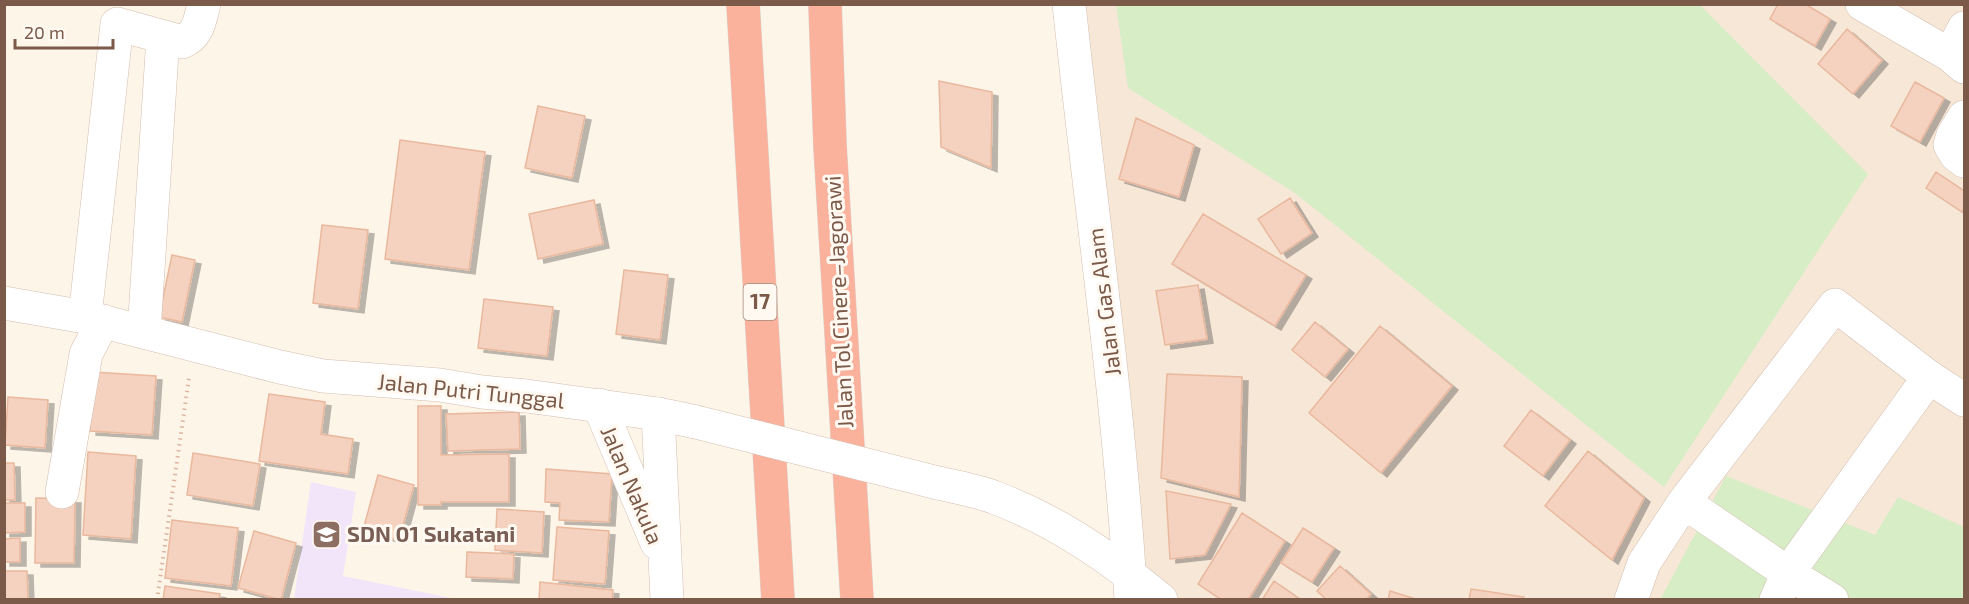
<svg xmlns="http://www.w3.org/2000/svg" width="1969" height="604" font-family="'Exo 2',sans-serif">
<style>
.residential{fill:#f6e7d7}
.education{fill:#f2e5fa}
.green{fill:#d7edc6}
.building{fill:#f5d2bf;stroke:#e9b89e;stroke-width:1.5;filter:url(#shadow)}
.lines{fill:none;stroke-linecap:round;stroke-linejoin:round}
.minor-casing{stroke:#d4beb0;stroke-width:34}
.tertiary-casing{stroke:#d4beb0;stroke-width:34}
.motorway-casing{stroke:#ddd4d0;stroke-width:34}
.path{stroke:#dbb5a1;stroke-width:4;stroke-dasharray:1.5 4.5;stroke-linecap:butt}
.minor{stroke:#fff;stroke-width:33}
.tertiary{stroke:#fff;stroke-width:33}
.motorway{stroke:#fbb29d;stroke-width:33}
.tertiary-bridge-casing{stroke:#d4beb0;stroke-width:34;stroke-linecap:butt}
.tertiary-bridge{stroke:#fff;stroke-width:33}
.labels{text-anchor:middle;stroke-width:6;stroke-linejoin:round;paint-order:stroke}
.shield{fill:#fff9f1;stroke:#a38a7c;stroke-width:1.5}
.shield-label{font-size:21px;font-weight:bold;fill:#7b5a4a}
.street-label{font-size:22px;fill:#7b5a4a;stroke:#fff9f1}
.education-label{font-size:22px;font-weight:bold;fill:#785e54;stroke:#fff9f1;text-anchor:start}
</style>
<defs>
<filter id="shadow"><feDropShadow dx="6" dy="4" stdDeviation="0" flood-color="#0004"/></filter>
</defs>
<rect width="100%" height="100%" fill="#fef5e9"/>
<path class="residential" d="M1069,5h895v594h-833z"/>
<path class="education" d="M311,482l45,10 -13,84 113,23h-162z"/>
<path class="green" d="M1116,5h584l168,169 -204,313 -369,-294 -167,-105z
M1726,476l149,59 23,-38 66,30v72l-304,1z"/>
<path class="building" d="M1778,4h27l25,15 -15,27 -45,-27z
M1847,29l35,31 -29,34 -35,-30z
M939,81l53,11 -1,76 -50,-21z
M1915,82l29,16 -24,44 -29,-16z
M538,106l47,10 -13,62 -47,-10z
M1136,118l58,27 -15,52 -60,-18z
M400,140l85,12 -16,118 -84,-11z
M1936,172l28,19v17l-2,4 -36,-24z
M1290,198l22,35 -31,21 -23,-35z
M594,200l9,44 -65,15 -9,-45z
M1203,214l103,61 -31,51 -103,-62z
M322,225l46,5 -10,79 -45,-6z
M172,255l23,5 -13,62 -23,-5z
M624,270l44,5 -8,65 -44,-6z
M1198,285l9,54 -42,6 -9,-54z
M484,299l69,8 -6,49 -69,-8z
M1315,322l33,27 -23,28 -33,-27z
M1380,326l72,60 -71,87 -72,-60z
M93,372l63,4 -4,59 -62,-4z
M1167,374l75,3 -3,120 -78,-19z
M269,394l56,8 -4,32 32,5 -5,35 -89,-13z
M8,397l40,3 -3,48 -40,-3z
M418,406h23v49l68,-1v48h-68v3h-23z
M1531,410l39,30 -27,36 -39,-30z
M519,412l1,37 -72,2 -2,-37z
M1588,451l56,47 -32,62 -67,-54z
M88,452l48,4 -5,83 -48,-4z
M193,453l67,11 -7,42 -66,-11z
M4,463h10l1,37h-11z
M546,469l66,5 -3,48 -50,-2 1,-17 -15,-1z
M378,475l36,10 -15,55 -36,-10z
M1166,491l65,13 -26,51 -35,4z
M36,498l39,1 -1,64h-39z
M4,503h21v29l-21,1z
M497,509l47,3 -2,41 -47,-3z
M1242,513l43,28 -37,59h-26l-24,-16z
M172,520l66,8 -7,58 -66,-8z
M557,527l52,4 -4,53 -52,-4z
M1303,528l31,20 -22,34 -31,-19z
M254,531l42,12 -15,57 -43,-12z
M20,538v24h-16v-23z
M467,552l47,2 -1,25 -47,-2z
M1340,566l31,28 -5,6h-39l-10,-9z
M4,571h23l1,29h-24z
M1274,581l27,19h-39z
M540,582l73,8 -1,10h-73z
M165,586l55,8 -1,6h-56z
M1471,589l53,8 -1,3h-54z
M1390,591l29,9h-31z"/>
<g class="lines">
<defs>
<path id="minor" d="M1862,4l88,51 14,12
M1950,55l14,-27
M1964,117l-11,18 -3,10 6,10 8,6
M85,317l32,-293 65,18c16,-6 18,-22 22,-38
M144,332l19,-295
M599,405l58,138
M658,414l9,186
M62,492l24,-138 17,-33
M1684,502l104,71 44,27
M1631,600l13,-37 40,-61 151,-197 94,72 35,23
M1776,600l12,-27 141,-196"/>
<path id="tertiary" d="M1069,4c21,199 50,396 62,596
M4,303l81,14 195,50 43,9 117,9 42,7 45,4 131,18 38,8
M938,483c19,4 40,8 58,15 61,23 115,60 165,102"/>
<path id="motorway" d="M743,4l35,596
M825,4l5,142 27,454"/>
</defs>
<use href="#minor" class="minor-casing"/>
<use href="#tertiary" class="tertiary-casing"/>
<use href="#motorway" class="motorway-casing"/>
<path class="path" d="M157,600l32,-222"/>
<use href="#minor" class="minor"/>
<use href="#tertiary" class="tertiary"/>
<use href="#motorway" class="motorway"/>
<defs>
<path id="tertiary-bridge" d="M696,422l242,61"/>
</defs>
<use href="#tertiary-bridge" class="tertiary-bridge-casing"/>
<use href="#tertiary-bridge" class="tertiary-bridge"/>
</g>
<defs>
<symbol id="school-square" viewBox="-11 -11 22 22"><rect x="-9" y="-9" width="18" height="18" rx="4" fill="#8d6e63" stroke="#fff9f1"/><path d="M0-5L7-2L0 1L-7-2ZM-4 1L0 2.5L4 1V4Q0 6-4 4Z" fill="#fff"/></symbol>
</defs>
<g fill-rule="evenodd">
<use href="#school-square" x="310" y="518" width="33" height="33"/>
</g>
<g class="labels">
<rect class="shield" x="743.5" y="284" width="33" height="36" rx="4.5"/>
<g class="shield-label">
<text x="760" y="309">17</text>
</g>
<g class="street-label">
<text transform="translate(839 302) rotate(-93)" y="8">Jalan Tol Cinere–Jagorawi</text>
<text transform="translate(1104 302) rotate(-97)" y="8">Jalan Gas Alam</text>
<text transform="translate(471 391) rotate(6)" y="8">Jalan Putri Tunggal</text>
<text transform="translate(632 485) rotate(67)" y="8">Jalan Nakula</text>
</g>
<g class="education-label">
<text x="347" y="542">SDN 01 Sukatani</text>
</g>
</g>
<rect width="1969" height="604" fill="none" stroke="#7b5a4a" stroke-width="12"/>
<path d="M15 39v9h98v-9" fill="none" stroke="#7b5a4a" stroke-width="3"/>
<text x="24" y="39" font-size="18" fill="#7b5a4a" stroke="#fff9f1" stroke-width="4.5" paint-order="stroke">20 m</text>
</svg>
